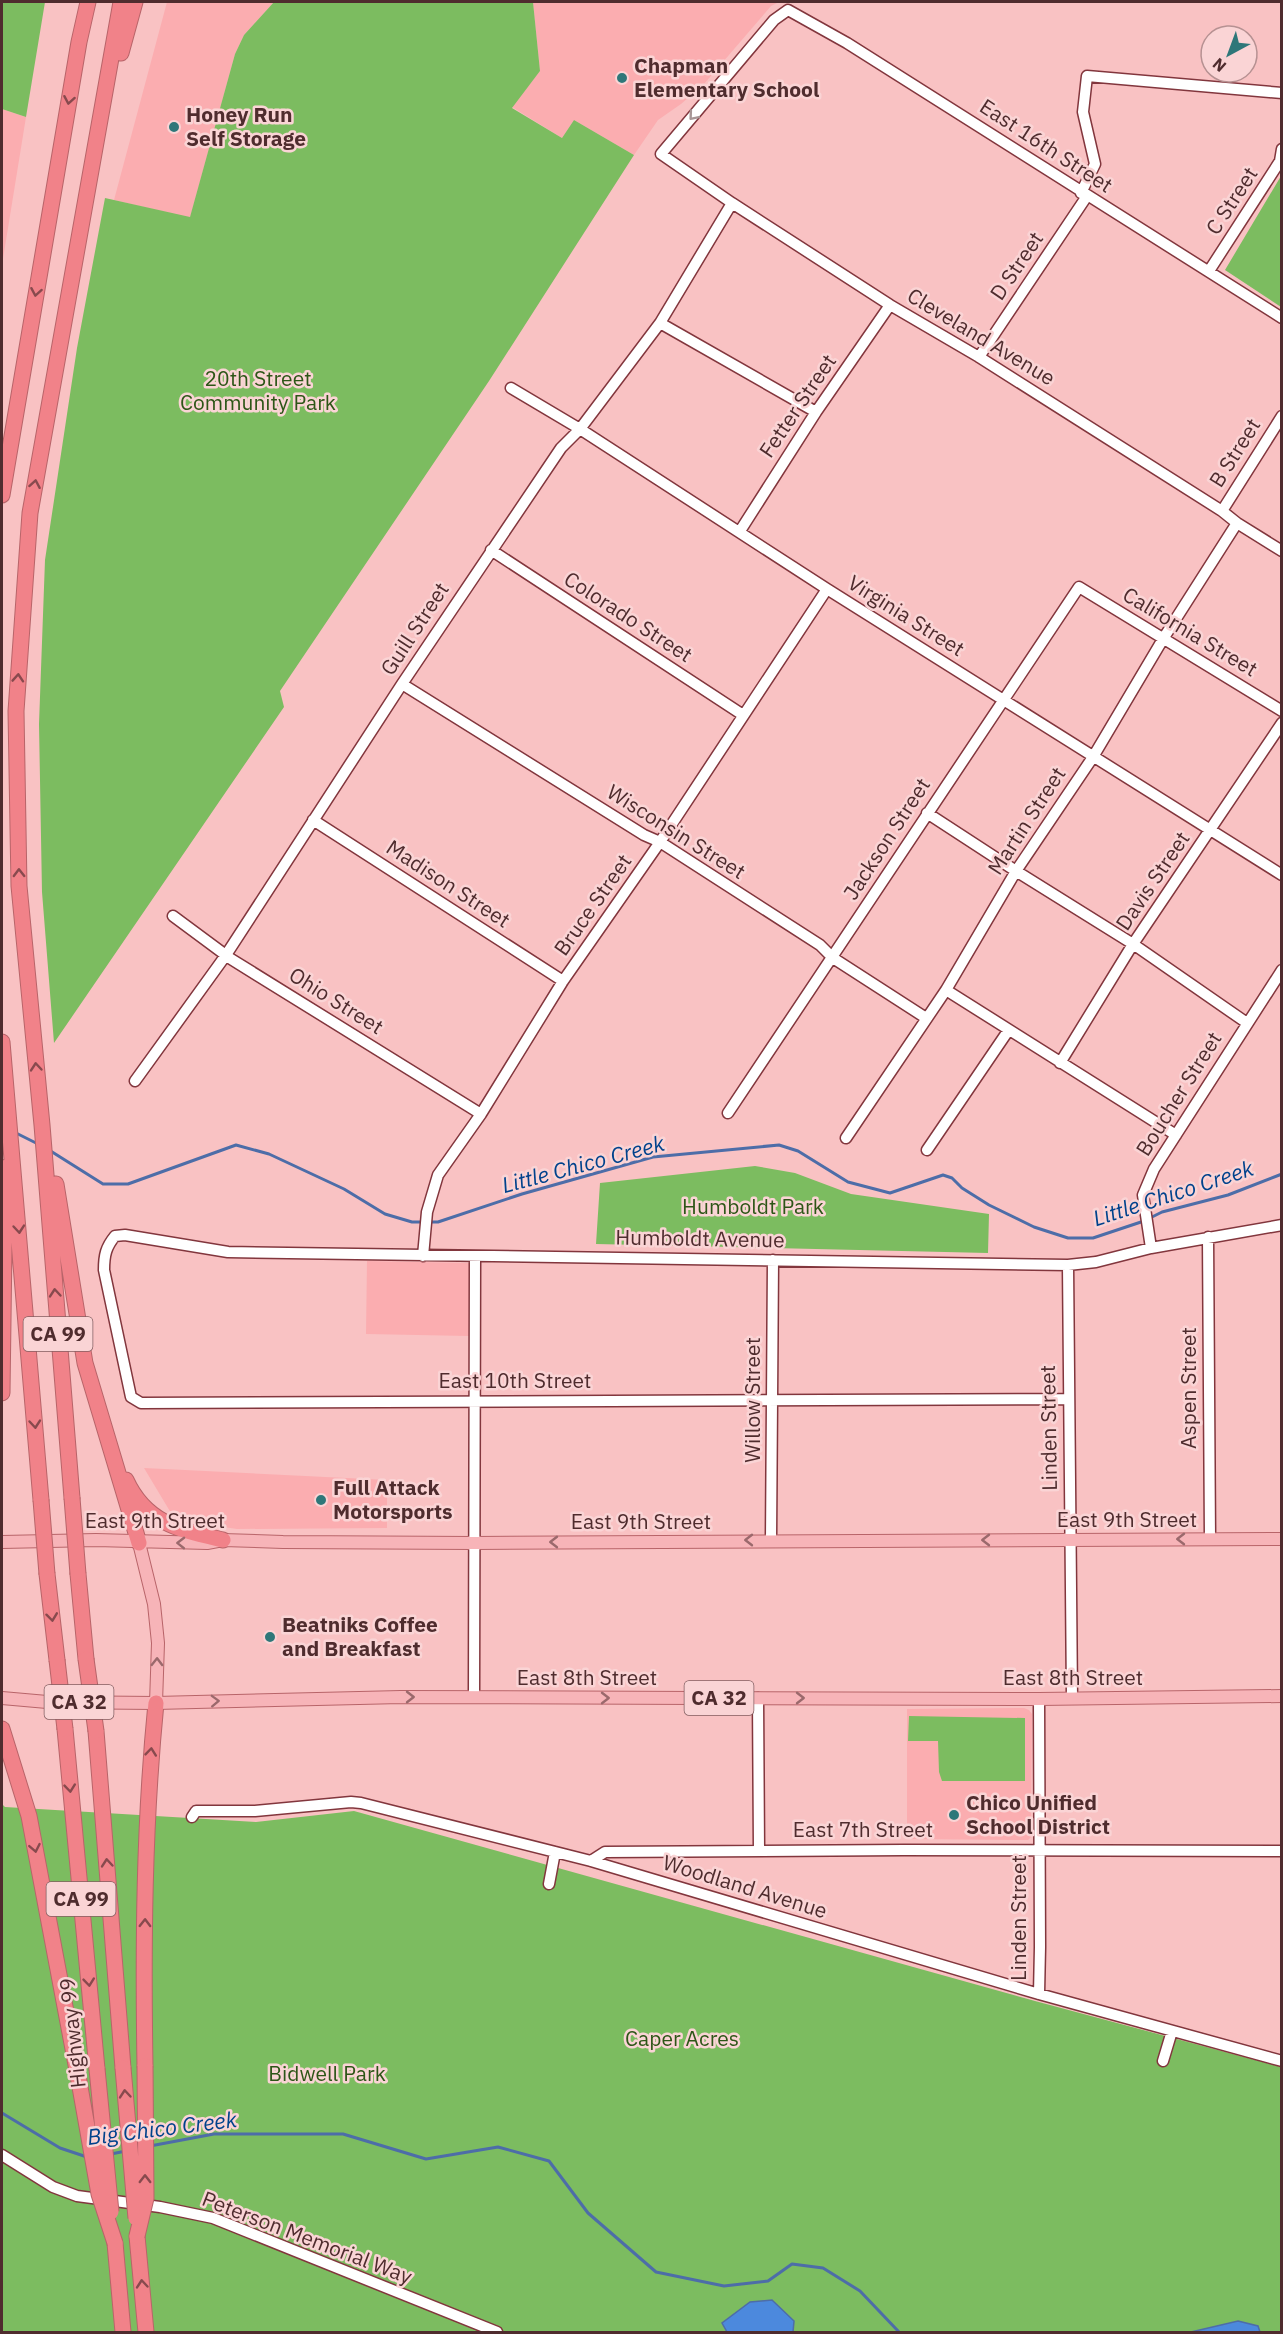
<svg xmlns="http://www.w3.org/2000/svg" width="1283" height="2334" font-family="'IBM Plex Sans',sans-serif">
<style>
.built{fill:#fbadb0}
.green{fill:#7cbc60}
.water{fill:#4c89dd;stroke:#4d6da8;stroke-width:1.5}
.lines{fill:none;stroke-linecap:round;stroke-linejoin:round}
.stream{stroke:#4d6da8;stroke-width:3}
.minor-casing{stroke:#82363d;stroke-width:13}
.major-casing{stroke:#b86469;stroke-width:14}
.highway-casing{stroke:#b86469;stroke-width:17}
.minor{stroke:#fff;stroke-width:10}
.major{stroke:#f7b4b8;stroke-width:12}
.highway{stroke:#f18289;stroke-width:15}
.highway-bridge-casing{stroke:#b86469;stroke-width:17;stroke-linecap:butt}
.highway-bridge{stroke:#f18289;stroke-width:15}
.oneway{stroke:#884a4e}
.oneway2{stroke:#a79696}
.oneway3{stroke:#9b696c}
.poi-dot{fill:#2e7779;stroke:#fad4d5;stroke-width:2}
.labels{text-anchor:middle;stroke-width:5;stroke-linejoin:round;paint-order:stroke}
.shield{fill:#fad4d5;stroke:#825e60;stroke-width:1.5}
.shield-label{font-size:20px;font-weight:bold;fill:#4f2c2e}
.poi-label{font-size:21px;font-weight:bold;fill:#4f2c2e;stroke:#fad4d5;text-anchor:start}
.street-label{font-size:21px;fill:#4f2c2e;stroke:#fad4d5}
.park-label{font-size:21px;fill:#2d5617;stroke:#fad4d5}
.water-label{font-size:22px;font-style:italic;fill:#00428c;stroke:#fad4d5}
</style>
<rect width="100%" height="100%" fill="#f9c2c3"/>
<path class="built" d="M167,2h107l-30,33 -9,19 -45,164 -76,-18z
M533,2h246l-8,4 -67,78 -23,20 -23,16 -24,35 -60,-35 -12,18 -50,-31 28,-36z
M2,109l24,8 -24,148z
M367,1261l103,2 -1,73 -103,-2z
M144,1468l243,12v48l-150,1 -34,-5 -32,-11z
M1024,1708l5,2 3,4 -1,123 -3,3 -121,-1v-130z"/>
<path class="green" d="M2,2h43l-19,115 -24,-8z
M274,2h259l7,69 -28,37 50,30 12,-18 60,35 -145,226 -209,310 4,16 -230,336 -12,-151 -3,-168 6,-164 32,-212 28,-150 85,19 45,-163 9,-19z
M1281,176v131l-56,-37z
M755,1166l40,7 56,21 138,20 -1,39 -392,-9 4,-61z
M909,1716l116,2v63h-83l-3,-9 -1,-31h-30z
M2,1804l3,3 251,15 98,-11 681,190 246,66v265h-1279z"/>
<path class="water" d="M772,2300l22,21 -1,11h-66l-5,-9 28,-21z
M1238,2321l20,5 2,6h-69z"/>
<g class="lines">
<path class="stream" d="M14,1132l24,12
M49,1150l54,34h25l108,-39 33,9 75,35 41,25 27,8h26l84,-28 131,-37 126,-12 19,6 50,31 42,11 53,-18 9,3 10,10 27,17 45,22 34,11h25l51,-17
M1150,1218l12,-6 66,-17 54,-21
M2,2113l58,35 27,9
M150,2146l64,-12h129l83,25 72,-12 51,14 39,52 68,59 68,14 44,-5 24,-17 31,4 37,23 39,41
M111,2154l15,-3"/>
<defs>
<path id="minor" d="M1081,193l14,-29 -12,-52 4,-36 195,17
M1209,271l71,-110 2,-12
M1282,318l-435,-275 -59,-33 -14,10 -113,134 71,49 158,102 89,52 243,154 15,12 45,28
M660,323l156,89
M979,357l108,-161
M511,388l69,41 247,160 455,286
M1222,511l60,-95
M740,531l76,-119 74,-107
M491,550l252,165
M402,684l242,151 16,7 160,103 13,13 93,60
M927,813l89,58 117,73 114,79
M313,820l250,161
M173,916l58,43 250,155
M946,990l230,145
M1060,1063l73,-119 149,-221
M135,1081l91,-126 176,-271 159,-236 19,-19 80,-106 72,-120
M728,1113l351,-526 203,124
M846,1138l100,-148 70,-119 77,-114 70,-118 74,-116
M927,1150l81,-119
M1208,1237l2,302
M1151,1248l-8,-53 11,-26 128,-199
M423,1256l4,-44 11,-37 43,-61 82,-133 97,-139 167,-253
M1068,1265l4,433
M1068,1399l-927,4 -10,-6 -27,-127c0,-15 2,-23 11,-34l10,-1 103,17 840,13 28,-3 55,-14 131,-23
M771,1540l2,-280
M474,1697l1,-440
M758,1698l1,152
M192,1817l4,-6h59l96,-9 10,1 230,58 448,133 243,67
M591,1861l14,-9 299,-2 378,1
M549,1884l6,-32
M1039,1994l1,-47 -1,-248
M1163,2061l9,-30
M2,2155l51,32 24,9 83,11 53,11 284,114"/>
<path id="major" d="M2,1542l94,-2 111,3 16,-3 60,2 191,1 808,-4
M139,1543l15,61 4,39 -2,60
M2,1698l45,4 109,1 245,-6 638,2 243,-3"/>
<path id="highway" d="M121,53l14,-51
M2,495l77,-453 9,-40
M2,1042l39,458
M56,1184l29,179 54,180
M2,1393l3,-221 3,-6
M126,1480c20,44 55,50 97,60
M72,1498l-30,-373 -23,-239 -3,-175 14,-198 91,-511
M47,1574l10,86
M78,1574l8,85
M2,1729l27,87 48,254
M65,1729l32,340
M96,1731l27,337
M145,2066c-2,-121 -1,-242 11,-363
M137,2236l9,96
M115,2243l8,89"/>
</defs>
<use href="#minor" class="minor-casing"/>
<use href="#major" class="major-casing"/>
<use href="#highway" class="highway-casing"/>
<use href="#minor" class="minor"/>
<use href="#major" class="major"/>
<use href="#highway" class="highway"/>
<defs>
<path id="highway-bridge" d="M72,1498l6,76
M41,1500l6,74
M86,1659l10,72
M57,1660l8,69
M123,2068l13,150
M97,2069l14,143
M77,2070l22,124 16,49
M137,2236l9,-38 -1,-132"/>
</defs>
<use href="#highway-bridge" class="highway-bridge-casing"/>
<use href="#highway-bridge" class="highway-bridge"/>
</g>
<defs><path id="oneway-chevron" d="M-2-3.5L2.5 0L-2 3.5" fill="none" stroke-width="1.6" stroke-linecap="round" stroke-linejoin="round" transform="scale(1.5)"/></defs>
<g class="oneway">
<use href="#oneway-chevron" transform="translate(69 100) rotate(100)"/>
<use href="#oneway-chevron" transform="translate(36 292) rotate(100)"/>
<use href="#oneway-chevron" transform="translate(35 484) rotate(-80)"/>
<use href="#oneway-chevron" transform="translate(18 678) rotate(-86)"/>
<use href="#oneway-chevron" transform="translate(19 873) rotate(-91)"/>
<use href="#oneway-chevron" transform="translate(36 1067) rotate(-95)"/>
<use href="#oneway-chevron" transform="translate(19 1229) rotate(85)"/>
<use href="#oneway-chevron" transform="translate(55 1293) rotate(-95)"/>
<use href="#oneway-chevron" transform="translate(35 1424) rotate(85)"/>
<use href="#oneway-chevron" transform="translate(52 1617) rotate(83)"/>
<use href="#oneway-chevron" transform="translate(151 1752) rotate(-84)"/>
<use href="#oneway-chevron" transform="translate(70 1788) rotate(84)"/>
<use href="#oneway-chevron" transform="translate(35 1848) rotate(79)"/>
<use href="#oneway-chevron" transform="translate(107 1863) rotate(-95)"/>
<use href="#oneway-chevron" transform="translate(145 1923) rotate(-89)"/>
<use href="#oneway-chevron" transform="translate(89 1982) rotate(84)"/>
<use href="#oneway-chevron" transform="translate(125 2094) rotate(-95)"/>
<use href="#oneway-chevron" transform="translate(145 2179) rotate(-90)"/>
<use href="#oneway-chevron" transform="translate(142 2284) rotate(-95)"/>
</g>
<use class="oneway2" href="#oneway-chevron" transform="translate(693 116) rotate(130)"/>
<g class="oneway3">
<use href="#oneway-chevron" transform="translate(1181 1539) rotate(180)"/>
<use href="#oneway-chevron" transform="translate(749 1540) rotate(180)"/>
<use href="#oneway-chevron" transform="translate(986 1540) rotate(-180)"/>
<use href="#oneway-chevron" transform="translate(554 1542) rotate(180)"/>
<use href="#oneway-chevron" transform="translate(181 1543) rotate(-179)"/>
<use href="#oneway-chevron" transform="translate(157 1662) rotate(-89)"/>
<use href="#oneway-chevron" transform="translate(410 1697)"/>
<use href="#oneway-chevron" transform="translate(605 1698)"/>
<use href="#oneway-chevron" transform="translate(800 1698)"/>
<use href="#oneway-chevron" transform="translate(215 1701) rotate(-2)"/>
</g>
<g class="poi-dot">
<circle cx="622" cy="78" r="6"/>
<circle cx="174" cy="127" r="6"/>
<circle cx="321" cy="1500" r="6"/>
<circle cx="270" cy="1637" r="6"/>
<circle cx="954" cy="1815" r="6"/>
</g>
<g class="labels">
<g class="shield">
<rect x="23.5" y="1317" width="69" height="34" rx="4.5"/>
<rect x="684.5" y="1681" width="69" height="34" rx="4.5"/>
<rect x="44.5" y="1685" width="69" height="34" rx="4.5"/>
<rect x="46.5" y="1882" width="69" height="34" rx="4.5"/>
</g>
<g class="shield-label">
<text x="58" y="1341">CA 99</text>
<text x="719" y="1705">CA 32</text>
<text x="79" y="1709">CA 32</text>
<text x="81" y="1906">CA 99</text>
</g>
<g class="poi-label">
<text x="634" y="73">Chapman<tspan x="634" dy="24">Elementary School</tspan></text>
<text x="186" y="122">Honey Run<tspan x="186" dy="24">Self Storage</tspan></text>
<text x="333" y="1495">Full Attack<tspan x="333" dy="24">Motorsports</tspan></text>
<text x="282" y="1632">Beatniks Coffee<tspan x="282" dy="24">and Breakfast</tspan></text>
<text x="966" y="1810">Chico Unified<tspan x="966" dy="24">School District</tspan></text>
</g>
<g class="street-label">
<text transform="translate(1046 146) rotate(33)" y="7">East 16th Street</text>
<text transform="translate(1232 201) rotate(-57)" y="7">C Street</text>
<text transform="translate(1017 266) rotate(-56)" y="7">D Street</text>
<text transform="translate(981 337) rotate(31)" y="7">Cleveland Avenue</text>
<text transform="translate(798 406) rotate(-56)" y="7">Fetter Street</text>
<text transform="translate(1235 453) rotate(-58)" y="7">B Street</text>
<text transform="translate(906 616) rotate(32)" y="7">Virginia Street</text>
<text transform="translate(628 617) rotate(33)" y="7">Colorado Street</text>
<text transform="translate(415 629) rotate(-57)" y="7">Guill Street</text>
<text transform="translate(1190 632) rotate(31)" y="7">California Street</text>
<text transform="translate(1027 821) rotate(-57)" y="7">Martin Street</text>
<text transform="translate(676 832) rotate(32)" y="7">Wisconsin Street</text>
<text transform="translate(887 839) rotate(-57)" y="7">Jackson Street</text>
<text transform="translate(1153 881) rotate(-56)" y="7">Davis Street</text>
<text transform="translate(448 884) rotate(33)" y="7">Madison Street</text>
<text transform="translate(593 905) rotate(-55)" y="7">Bruce Street</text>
<text transform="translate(336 1001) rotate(32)" y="7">Ohio Street</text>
<text transform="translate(1179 1094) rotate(-58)" y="7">Boucher Street</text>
<text transform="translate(700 1239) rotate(1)" y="7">Humboldt Avenue</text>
<text x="515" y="1388">East 10th Street</text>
<text transform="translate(1189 1388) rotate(-90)" y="7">Aspen Street</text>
<text transform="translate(753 1400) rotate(-90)" y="7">Willow Street</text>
<text transform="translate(1049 1428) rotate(-91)" y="7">Linden Street</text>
<text x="1127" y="1527">East 9th Street</text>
<text x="155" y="1528">East 9th Street</text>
<text x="641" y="1529">East 9th Street</text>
<text x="587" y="1685">East 8th Street</text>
<text x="1073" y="1685">East 8th Street</text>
<text x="863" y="1837">East 7th Street</text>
<text transform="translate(745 1887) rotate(17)" y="7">Woodland Avenue</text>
<text transform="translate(1019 1918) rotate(-90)" y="7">Linden Street</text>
<text transform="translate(73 2033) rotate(-96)" y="7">Highway 99</text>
<text transform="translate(307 2238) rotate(21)" y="7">Peterson Memorial Way</text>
</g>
<g class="park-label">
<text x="258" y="386">20th Street<tspan x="258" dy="24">Community Park</tspan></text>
<text x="753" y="1214">Humboldt Park</text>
<text x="682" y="2046">Caper Acres</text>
<text x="327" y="2081">Bidwell Park</text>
</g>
<g class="water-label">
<text transform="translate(583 1164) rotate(-15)" y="8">Little Chico Creek</text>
<text transform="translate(1173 1193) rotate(-18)" y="8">Little Chico Creek</text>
<text transform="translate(162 2128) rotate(-7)" y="8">Big Chico Creek</text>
</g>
</g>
<rect width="1283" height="2334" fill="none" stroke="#4f2c2e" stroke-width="6"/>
<g transform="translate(1229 54) rotate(221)"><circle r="28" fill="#fad4d5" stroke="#b69192" stroke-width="1.5"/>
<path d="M0-4.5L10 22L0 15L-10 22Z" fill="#2e7779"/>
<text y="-9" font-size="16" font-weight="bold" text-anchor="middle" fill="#4f2c2e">N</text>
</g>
</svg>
